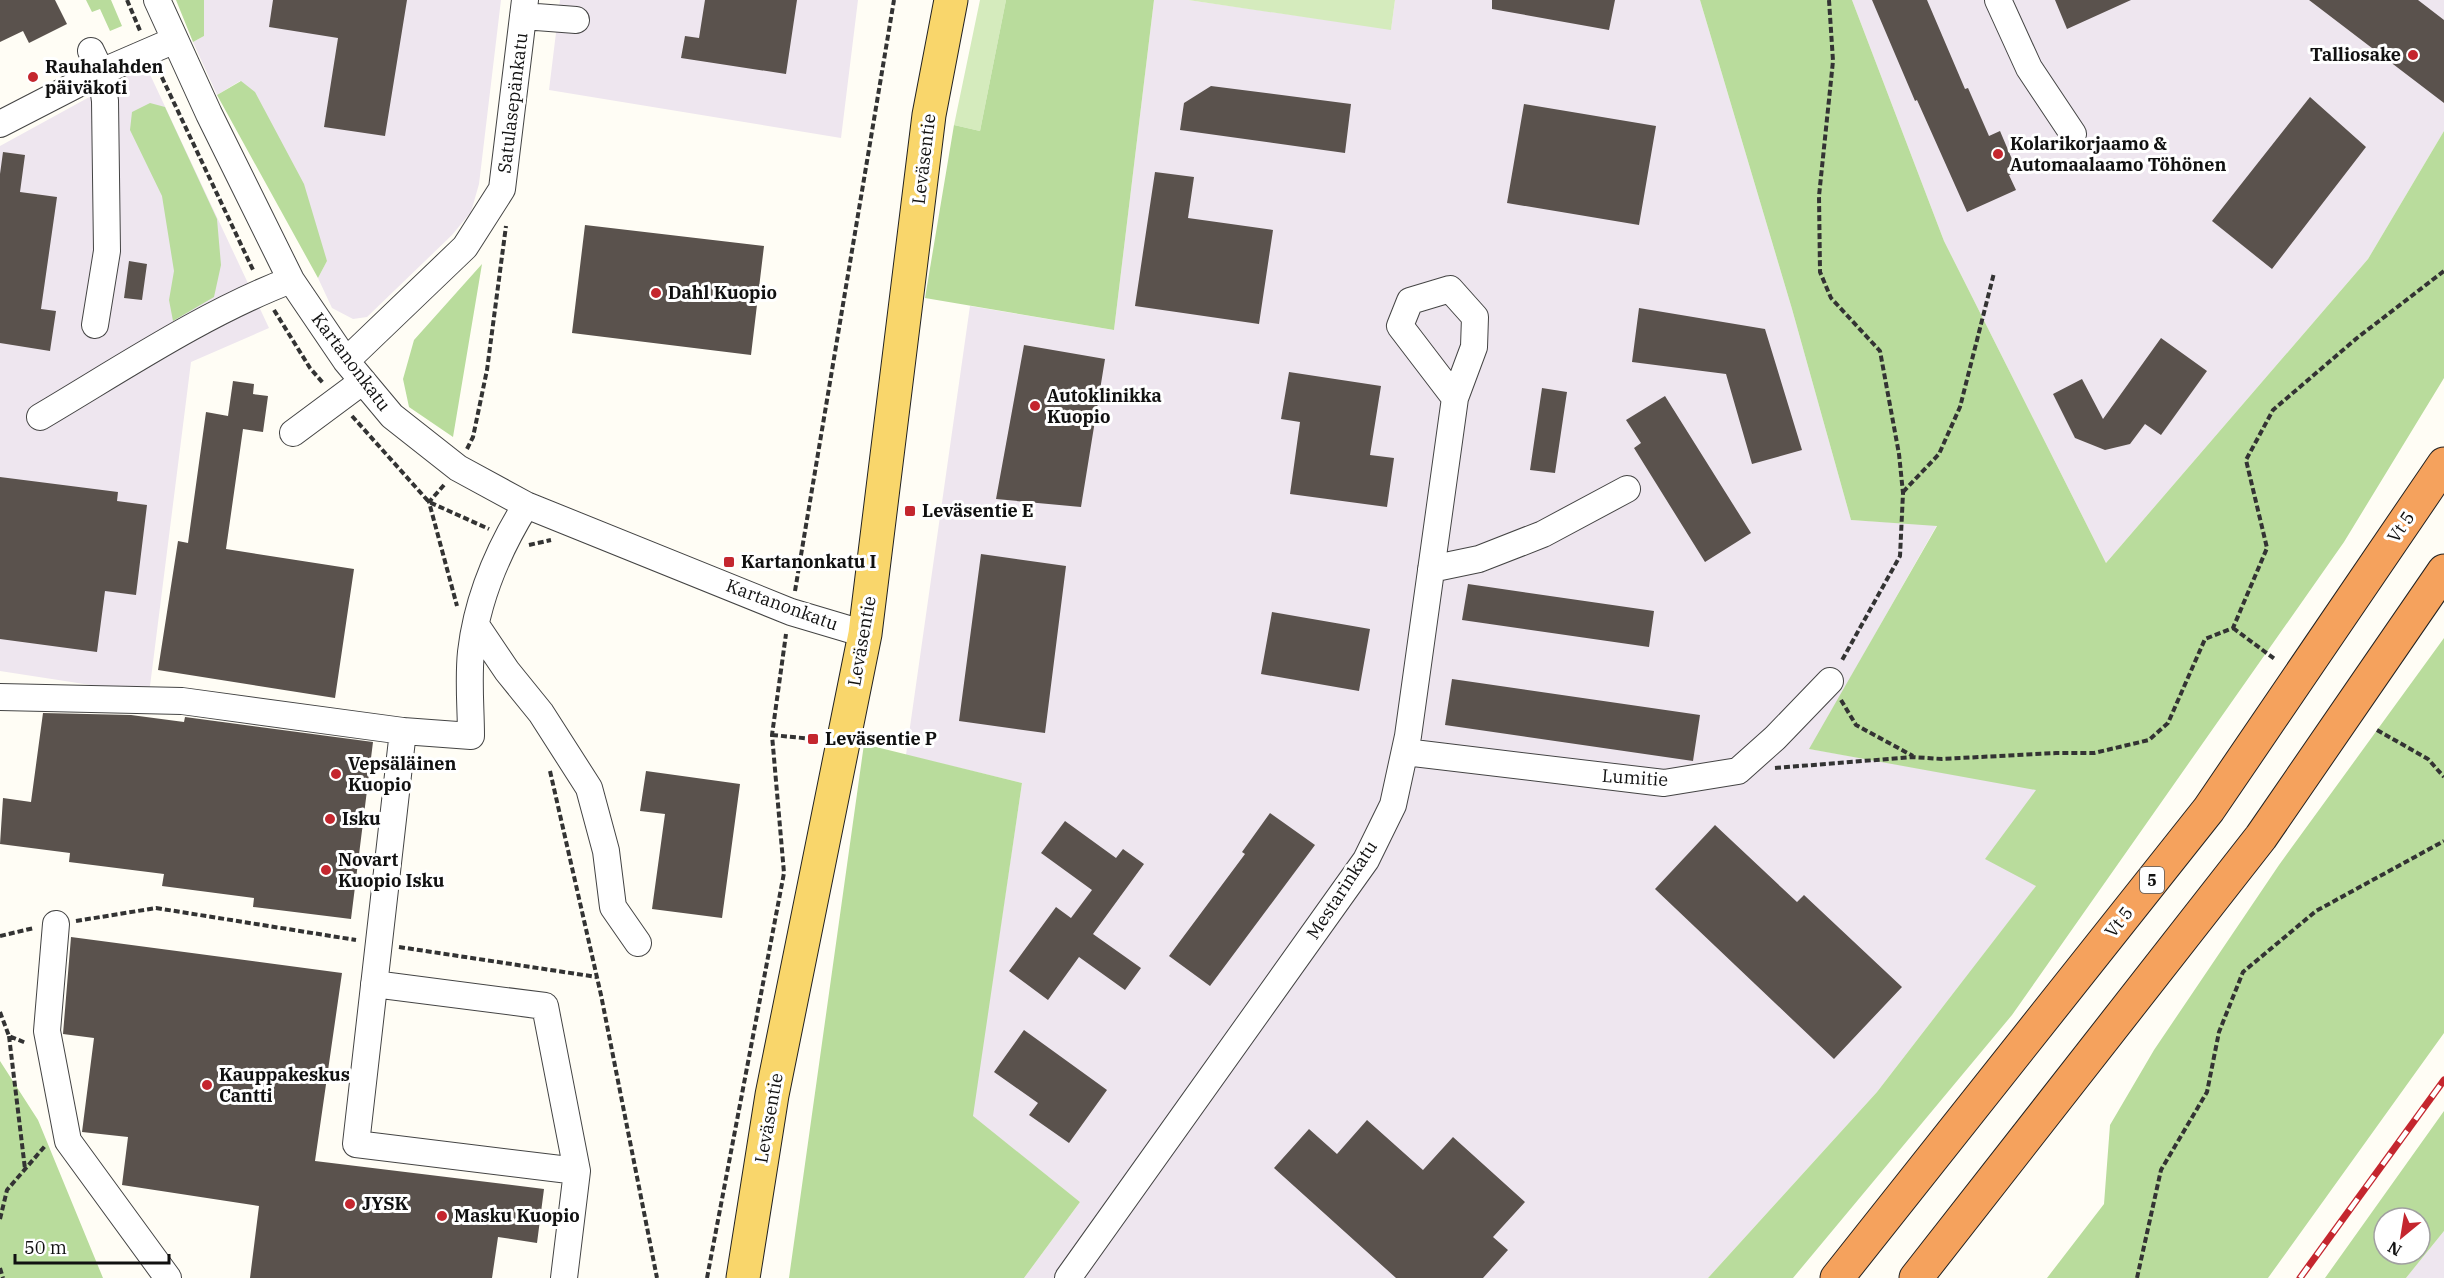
<svg xmlns="http://www.w3.org/2000/svg" width="2444" height="1278" font-family="'IBM Plex Serif',serif">
<style>
.industrial{fill:#eee6ef}
.green{fill:#d5ebbd}
.forest{fill:#b9dc9c;fill-rule:evenodd}
.building{fill:#5a524d}
.lines{fill:none;stroke-linecap:round;stroke-linejoin:round}
.minor-casing{stroke:#444;stroke-width:28}
.major-casing{stroke:#222;stroke-width:35}
.highway-casing{stroke:#222;stroke-width:35}
.path{stroke:#333;stroke-width:4;stroke-dasharray:6 3;stroke-linecap:butt}
.minor{stroke:#fff;stroke-width:26}
.major{stroke:#f9d66b;stroke-width:33}
.highway{stroke:#f5a25d;stroke-width:33}
.rail-casing{stroke:#c4262e;stroke-width:7}
.rail{stroke:#fff;stroke-width:4.5;stroke-dasharray:14;stroke-linecap:butt}
.poi-dot{fill:#c4262e;stroke:#fff;stroke-width:2}
.labels{text-anchor:middle;stroke-width:6;stroke-linejoin:round;paint-order:stroke}
.shield{fill:#fff;stroke:#585858;stroke-width:1.5}
.shield-label{font-size:16px;font-weight:bold;fill:#111}
.poi-label{font-size:18px;font-weight:bold;fill:#111;stroke:#fff;text-anchor:start}
.street-label{font-size:18px;fill:#111;stroke:#fff}
</style>
<rect width="100%" height="100%" fill="#fffdf5"/>
<path class="industrial" d="M204,0h297l-22,184 -8,28 -19,23 -85,82 -14,2 -21,-11 -14,-30 9,-17 -87,-180 -23,14 -24,-53 11,-6z
M560,0h298l-17,138 -292,-48z
M1154,0h34l203,29 4,-29h305l92,309 59,211 86,5 -127,224 226,40 1,96 -160,207 -169,186h-684l56,-76 -108,-86 50,-333 -116,-28 64,-449 144,24z
M1852,0h592v131l-76,128 -262,304 -162,-322z
M146,66l123,262 -78,34 -42,332 -149,-23v-525z
M2444,1231v47h-38z"/>
<path class="green" d="M980,0h26l-26,131 -26,-6z
M1188,0h207l-4,30z"/>
<path class="forest" d="M86,0h25l11,26 -12,5 -10,-22 -8,3z
M176,0h28v36l-11,6z
M1006,0h148l-40,330 -189,-32 29,-173 26,6z
M1700,0h152l92,241 162,322 262,-304 76,-128v247l-100,164 -332,473 -219,263h-85l169,-186 159,-206 -51,-27 51,-69 -227,-41 128,-223 -86,-6 -59,-211z
M241,81l14,11 49,92 23,77 -9,17 -101,-183z
M150,103l15,4 52,112 4,46 -7,32 -41,24 -4,-21 5,-29 -12,-75 -32,-66 2,-18z
M482,264l-29,173 -44,-30 -6,-28 11,-39z
M2444,638v395l-176,245h-221l57,-74 6,-79 44,-75 125,-185z
M864,744l158,39 -49,333 107,86 -56,76h-235z
M0,1061l38,59 65,158h-103z
M2444,1111v120l-38,47h-81zM2384,1218h36v36h-36z"/>
<path class="building" d="M0,0h55l12,24 -38,19 -6,-12 -23,11z
M273,0h134l-22,136 -61,-9 14,-89 -69,-11z
M705,0h92l-11,74 -105,-16 4,-22 14,2z
M1492,0h123l-6,30 -117,-21z
M1872,0h55l38,89 3,-1 21,48 11,-5 17,40 -8,4 7,15 -49,22 -50,-112 -2,1z
M2055,0h76l-64,29z
M2309,0h109l26,20v83z
M1211,86l140,18 -6,49 -165,-23 4,-27z
M2310,97l56,50 -94,122 -60,-48z
M1524,104l132,22 -17,99 -132,-22z
M3,152l22,3 -5,37 37,5 -16,112 15,2 -6,40 -50,-8v-169z
M1155,172l39,5 -6,41 85,12 -14,94 -124,-18z
M585,225l179,21 -13,109 -179,-22z
M129,261l18,3 -5,36 -18,-2z
M1639,308l126,21 37,121 -50,14 -26,-90 -94,-12z
M2161,338l46,33 -46,64 -16,-11 -15,20 -25,6 -30,-12 -22,-44 29,-15 21,40z
M1024,345l81,14 -24,148 -85,-8z
M1289,372l92,14 -11,69 24,3 -7,49 -97,-13 10,-72 -19,-3z
M233,381l21,3 -1,10 15,2 -5,36 -20,-3 -17,120 128,20 -19,129 -177,-28 20,-129 10,2 18,-131 22,4z
M1542,388l25,4 -12,81 -25,-3z
M1665,396l86,137 -46,29 -71,-114 7,-5 -15,-23z
M0,477l118,15 -1,9 30,4 -11,90 -31,-4 -8,61 -97,-13z
M981,554l85,12 -21,167 -86,-12z
M1468,584l186,27 -5,36 -187,-27z
M1272,612l98,17 -11,62 -98,-17z
M1452,679l248,36 -7,46 -248,-36z
M43,713l88,2 53,7 1,-5 188,25 -22,177 -98,-12 1,-9 -92,-12 2,-12 -95,-12 1,-9 -70,-9 3,-46 28,4z
M646,771l94,13 -18,134 -70,-9 13,-95 -25,-3z
M1270,813l45,32 -105,141 -41,-30 76,-102 -3,-2z
M1065,821l51,37 7,-9 21,15 -51,70 48,34 -16,22 -46,-33 -31,43 -39,-29 47,-64 15,11 21,-28 -51,-37z
M1715,825l82,77 7,-7 98,92 -68,72 -179,-170z
M71,937l271,36 -27,188 229,28 -7,54 -39,-6 -6,41h-242l9,-72 -137,-21 6,-48 -46,-5 12,-94 -31,-4z
M1024,1030l83,60 -38,53 -40,-28 9,-12 -44,-31z
M1367,1120l56,50 30,-33 72,65 -32,35 15,13 -25,28h-87l-122,-110 35,-39 28,25z"/>
<g class="lines">
<defs>
<path id="minor" d="M157,0l52,114 82,166 55,81 46,55 66,52 68,37 265,107 74,22
M1998,0l31,68 44,66
M523,16l53,4
M91,51l10,21 4,29 2,150 -12,74
M0,124l101,-52 74,-32
M346,361l119,-114 37,-58 23,-189
M40,417c78,-46 166,-105 251,-137
M293,433l70,-52
M526,505c-28,45 -49,94 -55,147 -3,28 0,57 0,84l-68,-5 -47,413 221,27 -13,107
M1431,569l48,-10 64,-25 84,-45
M476,625l31,46 34,42 48,75 17,63 7,56 25,36
M0,697l182,4 221,30
M1405,752l259,31 74,-12 37,-33 55,-57
M56,924l-9,107 21,110 100,137
M374,984l171,22 32,165
M1068,1278l298,-418 27,-55 15,-69 47,-338 19,-51 1,-30 -25,-28 -40,12 -10,25 55,72"/>
<path id="major" d="M743,1278l29,-183 93,-461 64,-519 22,-115"/>
<path id="highway" d="M1837,1278l372,-469 235,-345
M1916,1278l345,-441 183,-266"/>
</defs>
<use href="#minor" class="minor-casing"/>
<use href="#major" class="major-casing"/>
<use href="#highway" class="highway-casing"/>
<path class="path" d="M127,0l14,33
M1829,0l4,61 -14,135 1,76 11,26 49,53 19,103 4,39 -3,63 -59,106
M158,69l96,203
M274,310l36,58 13,15
M352,416l77,86 60,27
M467,449l6,-12 14,-67 19,-144
M444,485l-15,17 28,104
M1903,492l36,-38 21,-47 34,-134
M529,545l22,-5
M795,591l99,-591
M2233,628l43,32
M1841,700l15,25 57,31
M2377,730l51,29 16,18
M772,735l41,4
M1775,768l138,-11 29,2 114,-6h38l55,-13 19,-17 37,-84 28,-11 34,-80 -21,-88 27,-50 84,-72 87,-67
M550,771l51,224 56,283
M76,921l80,-13 200,32
M0,936l34,-8
M399,947l198,30
M0,1012l9,24 17,7
M9,1036l16,133
M0,1219l7,-29 38,-44
M0,1268l3,10
M707,1278l77,-405 -12,-138 14,-101
M2137,1278l24,-108 46,-78 12,-60 24,-60 73,-61 128,-70"/>
<use href="#minor" class="minor"/>
<use href="#major" class="major"/>
<use href="#highway" class="highway"/>
<defs>
<path id="rail" d="M2300,1278l144,-198"/>
</defs>
<use href="#rail" class="rail-casing"/>
<use href="#rail" class="rail"/>
</g>
<g class="poi-dot">
<circle cx="2413" cy="55" r="6"/>
<circle cx="33" cy="77" r="6"/>
<circle cx="1998" cy="154" r="6"/>
<circle cx="656" cy="293" r="6"/>
<circle cx="1035" cy="406" r="6"/>
<rect x="904" y="505" width="12" height="12" rx="3"/>
<rect x="723" y="556" width="12" height="12" rx="3"/>
<rect x="807" y="733" width="12" height="12" rx="3"/>
<circle cx="336" cy="774" r="6"/>
<circle cx="330" cy="819" r="6"/>
<circle cx="326" cy="870" r="6"/>
<circle cx="207" cy="1085" r="6"/>
<circle cx="350" cy="1204" r="6"/>
<circle cx="442" cy="1216" r="6"/>
</g>
<g class="labels">
<rect class="shield" x="2140" y="867" width="24" height="26" rx="4.5"/>
<g class="shield-label">
<text x="2152" y="886">5</text>
</g>
<g class="poi-label">
<text x="2401" y="61" text-anchor="end">Talliosake</text>
<text x="45" y="73">Rauhalahden<tspan x="45" dy="21">päiväkoti</tspan></text>
<text x="2010" y="150">Kolarikorjaamo &amp;<tspan x="2010" dy="21">Automaalaamo Töhönen</tspan></text>
<text x="668" y="299">Dahl Kuopio</text>
<text x="1047" y="402">Autoklinikka<tspan x="1047" dy="21">Kuopio</tspan></text>
<text x="922" y="517">Leväsentie E</text>
<text x="741" y="568">Kartanonkatu I</text>
<text x="825" y="745">Leväsentie P</text>
<text x="348" y="770">Vepsäläinen<tspan x="348" dy="21">Kuopio</tspan></text>
<text x="342" y="825">Isku</text>
<text x="338" y="866">Novart<tspan x="338" dy="21">Kuopio Isku</tspan></text>
<text x="219" y="1081">Kauppakeskus<tspan x="219" dy="21">Cantti</tspan></text>
<text x="362" y="1210">JYSK</text>
<text x="454" y="1222">Masku Kuopio</text>
</g>
<g class="street-label">
<text transform="translate(513 103) rotate(-83)" y="6">Satulasepänkatu</text>
<text transform="translate(924 159) rotate(-83)" y="6">Leväsentie</text>
<text transform="translate(351 362) rotate(53)" y="6">Kartanonkatu</text>
<text transform="translate(2401 527) rotate(-56)" y="6">Vt 5</text>
<text transform="translate(782 605) rotate(20)" y="6">Kartanonkatu</text>
<text transform="translate(862 641) rotate(-80)" y="6">Leväsentie</text>
<text transform="translate(1635 778) rotate(4)" y="6">Lumitie</text>
<text transform="translate(1342 890) rotate(-57)" y="6">Mestarinkatu</text>
<text transform="translate(2119 922) rotate(-52)" y="6">Vt 5</text>
<text transform="translate(769 1118) rotate(-80)" y="6">Leväsentie</text>
</g>
</g>
<g transform="translate(2402 1236) rotate(210)"><circle r="28" fill="#ffffff" stroke="#a0a0a0" stroke-width="1.5"/>
<path d="M0-4.5L10 22L0 15L-10 22Z" fill="#c4262e"/>
<text y="-9" font-size="16" font-weight="bold" text-anchor="middle" fill="#111111">N</text>
</g>
<path d="M15 1254v9h154v-9" fill="none" stroke="#111111" stroke-width="3"/>
<text x="24" y="1254" font-size="18" fill="#111111" stroke="#ffffff" stroke-width="4.5" paint-order="stroke">50 m</text>
</svg>
